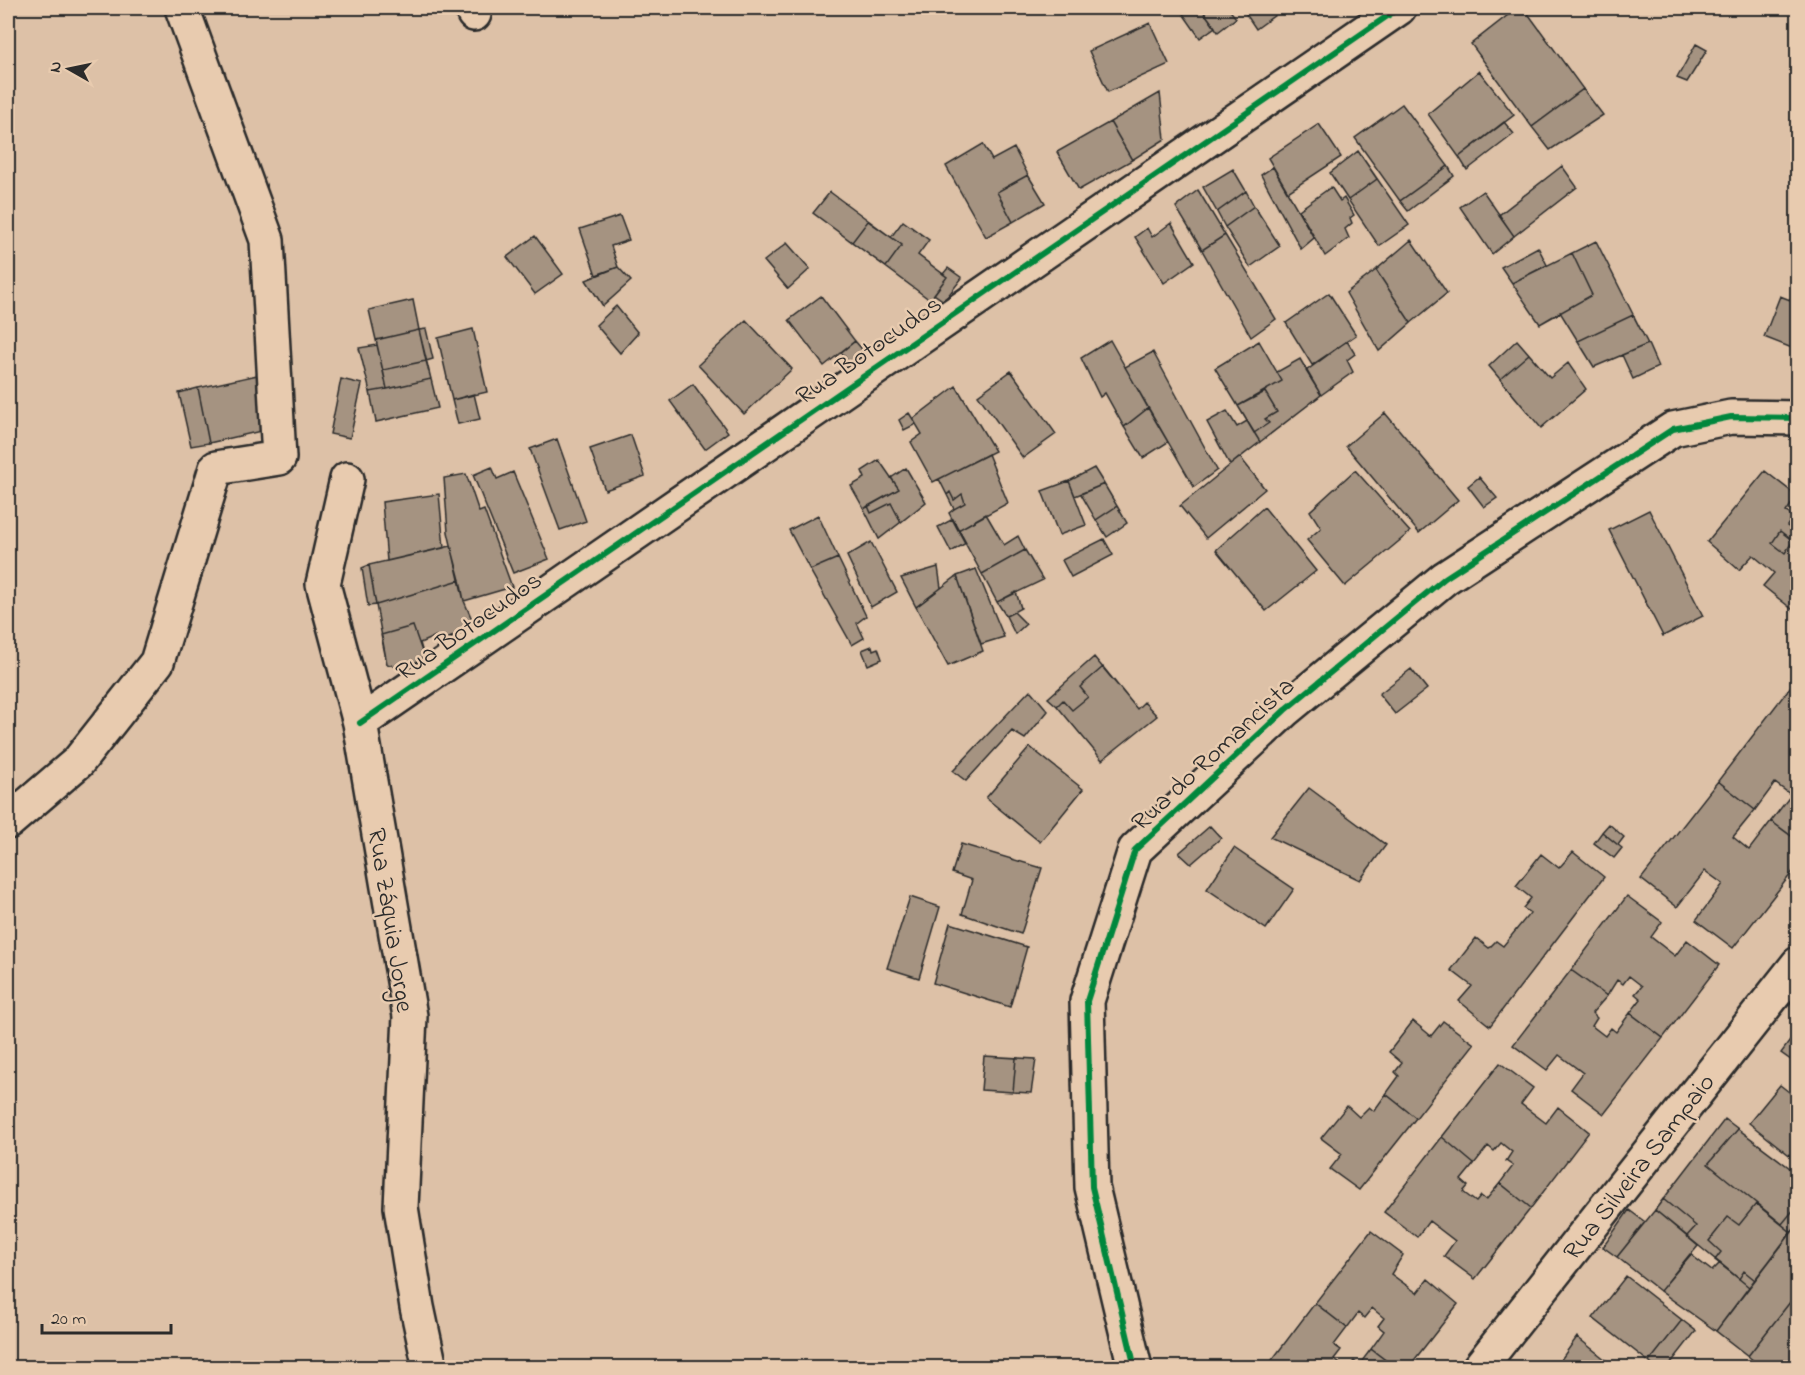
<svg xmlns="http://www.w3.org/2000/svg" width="1805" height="1375" font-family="'Indie Flower',sans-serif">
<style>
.building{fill:#a59381;stroke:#2b2b2b;stroke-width:1.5}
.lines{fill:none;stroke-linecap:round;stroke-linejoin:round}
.minor-casing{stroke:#2b2b2b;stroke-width:38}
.minor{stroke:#e8cbaf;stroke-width:33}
.cycleway-casing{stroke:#e8cbaf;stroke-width:10}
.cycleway{stroke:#00873e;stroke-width:6}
.labels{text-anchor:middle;stroke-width:5;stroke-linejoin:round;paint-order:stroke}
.street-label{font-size:26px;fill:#2b2b2b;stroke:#e8cbaf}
</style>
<rect width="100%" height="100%" fill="#ddc1a7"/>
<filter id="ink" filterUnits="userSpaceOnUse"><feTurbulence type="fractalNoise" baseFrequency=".0167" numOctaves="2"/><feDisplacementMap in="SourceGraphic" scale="12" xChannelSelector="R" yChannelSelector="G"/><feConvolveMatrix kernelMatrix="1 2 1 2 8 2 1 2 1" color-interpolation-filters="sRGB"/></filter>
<g filter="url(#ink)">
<path class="building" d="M1179,8h22l14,19 -15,11z
M1201,8h27l8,10 -18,14z
M1242,8h28l5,7 -19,14z
M1517,8h7l59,81 -51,38 -61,-83z
M1150,23l19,41 -61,28 -19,-41z
M1696,44l11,6 -20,32 -10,-4z
M1479,71l35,44 -55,42 -31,-43z
M1583,89l20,26 -53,35 -18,-23z
M1160,93l5,46 -33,21 -22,-38z
M1402,104l46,62 -48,35 -45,-63z
M1110,122l22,38 -53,30 -22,-38z
M1504,122l10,12 -47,36 -8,-13z
M1319,124l22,33 -53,35 -20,-34z
M983,144l9,16 22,-12 14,27 -31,17 16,30 -27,15 -40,-71z
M1358,151l19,28 -29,21 -18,-27z
M1358,151l51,74 -30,21 -49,-73z
M1448,166l6,10 -46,35 -8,-10z
M1562,166l15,21 -63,49 -15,-21z
M1273,167l41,71 -13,11 -40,-74z
M1233,169l13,22 -29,21 -14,-25z
M1028,175l17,28 -32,19 -16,-30z
M1331,187l9,14 4,-3 10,17 -4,3 2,5 -7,6 4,9 -24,18 -26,-46z
M1198,190l27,45 -23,15 -26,-43z
M1246,191l8,15 -29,21 -8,-15z
M1483,191l31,45 -22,18 -32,-47z
M830,192l61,45 12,-16 26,19 -11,15 29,22 -17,23 -117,-87z
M1254,206l26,40 -30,21 -25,-40z
M620,216l9,24 -18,6 7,21 -22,8 -16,-46z
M868,221l34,24 -16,22 -34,-25z
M1171,223l23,39 -30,21 -29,-46 12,-9 5,9z
M1225,235l51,84 -25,18 -49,-87z
M535,236l28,38 -28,20 -28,-37z
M1411,240l36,53 -36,30 -35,-53z
M1596,241l52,103 -54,23 -34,-55 -20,12 -28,-41z
M787,243l23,26 -22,20 -24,-28z
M1538,247l9,18 -35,18 -11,-16z
M1572,253l20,42 -52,29 -28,-41z
M618,267l13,14 -28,25 -17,-26z
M948,268l14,10 -18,23 -10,-7 13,-17 -4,-3z
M1376,270l35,53 -32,28 -33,-58z
M1329,293l27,42 -44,30 -26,-42z
M821,296l34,45 -31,25 -35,-46z
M1780,296l18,7v31l-6,14 -28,-11z
M413,300l6,30 -43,10 -7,-30z
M616,306l22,27 -18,20 -24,-28z
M1633,315l15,29 -54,23 -16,-26z
M746,320l46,49 -48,45 -46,-49z
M426,329l7,30 -7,2 -7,-31z
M473,329l14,63 -35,8 -14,-62z
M419,330l19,78 -62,14 -6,-30 17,-3 -11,-49z
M1110,340l38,68 -24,19 -19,-34 -5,4 -19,-39z
M1517,340l33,38 18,-15 18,26 -45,39 -52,-62z
M855,341l18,21 -16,12 -16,-22z
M1259,341l23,40 -44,25 -23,-38z
M1347,341l8,13 -8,6 6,12 -32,23 -15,-24z
M1648,344l10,23 -25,12 -11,-24z
M377,345l10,44 -17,3 -11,-44z
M1153,352l64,118 -23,17 -69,-120z
M1529,354l21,24 18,-15 18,26 -45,39 -41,-49z
M1300,359l21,36 -61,47 -22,-36 44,-25 -5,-9z
M426,361l5,18 -44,10 -4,-19z
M1011,371l45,63 -33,24 -45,-63z
M262,374l12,54 -65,15 -11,-55z
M341,379l21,5 -12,54 -20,-4z
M693,384l35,48 -23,17 -35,-48z
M956,386l39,65 -62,31 -22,-40 11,-8 -9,-15z
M198,388l11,55 -18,3 -12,-53z
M1265,392l12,20 -12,7 4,4 -15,10 -16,-27z
M474,394l6,25 -22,5 -6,-24z
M1148,408l20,34 -25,16 -19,-31z
M1227,411l10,16 10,-6 13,21 -30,23 -23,-43z
M909,413l7,11 -12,6 -5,-10z
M1385,413l73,87 -39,33 -73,-87z
M631,435l14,41 -40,14 -15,-41z
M557,439l29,82 -26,9 -30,-81z
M988,454l20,49 -50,27 -9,-17 5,-4 -15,-30z
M1240,457l25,32 -59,49 -26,-32z
M879,460l20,29 -35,20 -13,-23 14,-8 -3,-7z
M492,467l5,12 16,-7 36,87 -36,14 -40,-98z
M906,468l20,34 -25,20 -10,-19 -20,10 -3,-7 31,-17 -8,-11z
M1094,468l10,16 -29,12 -6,-15z
M1355,470l55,62 -65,54 -38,-46 14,-12 -11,-17z
M1765,471l32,25 -11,16 7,4 -6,10 11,7v81l-35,-28 11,-13 -21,-18 -14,15 -32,-28z
M466,474l13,38 5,-2 28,77 -48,14 -16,-69 -4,-54z
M1479,477l18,21 -13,9 -16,-21z
M1069,481l17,44 -27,10 -17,-44z
M1104,484l13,22 -21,14 -15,-26z
M950,492l4,8 8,-6 3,9 -11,6 -7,-14z
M439,494l5,54 -57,13 -5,-59z
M891,503l10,19 -22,17 -15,-30 4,-3 3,7z
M1117,506l10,17 -20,14 -11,-17z
M1264,507l52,64 -50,40 -50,-61z
M1649,510l54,106 -40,20 -54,-106z
M986,514l18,31 14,-9 7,14 -43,24 -24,-44z
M818,515l20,43 -28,12 -21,-40z
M953,519l13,24 -15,9 -13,-25z
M1780,531l13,10 -8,12 -13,-10z
M1104,539l9,16 -42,22 -9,-17z
M871,542l26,50 -26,15 -24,-51z
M451,546l9,34 -84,25 -7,-40z
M1025,550l18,30 -46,22 -15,-28z
M838,558l28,58 -9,7 7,15 -12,7 -42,-75z
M369,565l7,40 -8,1 -6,-38z
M938,567l3,21 -25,19 -15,-29z
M976,569l28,68 -23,7 -24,-68z
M957,576l26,75 -35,15 -32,-59z
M460,580l4,21 10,23 -35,20 -3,-8 -16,7 5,17 -21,9 -17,-5 -11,-59z
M1016,592l5,16 -15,8 -9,-14z
M1014,612l12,12 -11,10 -9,-18z
M413,626l12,34 -21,9 -17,-5 -6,-29z
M872,646l1,4 5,-2 4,11 -14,6 -6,-15z
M1094,657l43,52 7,-7 13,14 -55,44 -45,-54 -9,-8z
M1103,667l34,42 7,-7 13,14 -55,44 -45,-54 6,-6 9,10 16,-13 -8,-10z
M1411,669l16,20 -32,25 -16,-20z
M1791,686l7,5v150l-27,-20 20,-26 -16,-12 -20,27 -37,-29z
M1030,690l18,21 -23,28 -13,-8 -46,50 -13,-10z
M1030,747l53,42 -43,53 -54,-44z
M1718,781l37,29 -22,27 16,13 22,-29 27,20v24l-65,83 -37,-28 27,-36 -18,-13 -28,36 -36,-28z
M1309,788l77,57 -26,35 -90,-43z
M1609,824l15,13 -6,8 -16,-13z
M1210,826l11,12 -30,26 -12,-11z
M1602,832l20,16 -8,10 -20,-15z
M961,844l81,24 -21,66 -59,-20 10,-34 -20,-7z
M1234,848l60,41 -28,40 -59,-40z
M1573,852l31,25 -114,149 -31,-25 13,-15 -21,-16 25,-32 13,10 7,-7 7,5 27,-33 -7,-5 8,-10 -15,-12 25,-32 18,14z
M1627,896l35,26 -11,15 24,19 12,-16 32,25 -56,73 -33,-25 11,-14 -6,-5 7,-8 -13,-10 -6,8 -6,-4 -10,16 -36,-26z
M910,897l30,10 -21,71 -32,-10z
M950,923l77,24 -17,60 -77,-24z
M1571,970l36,26 -15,17 5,5 -5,8 13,10 6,-8 5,4 14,-19 33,25 -59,76 -33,-25 12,-16 -24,-18 -12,15 -34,-25z
M1413,1021l18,15 12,-15 31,23 -58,74 -30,-24 13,-18 -4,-4 7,-9 -13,-11z
M1795,1034l3,2v29l-17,-12z
M984,1056l32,2 -3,34 -32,-2z
M984,1056l52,3 -5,34 -50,-3z
M1500,1063l33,25 -12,16 25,19 12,-16 31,25 -58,76 -31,-25 13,-17 -7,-5 6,-9 -11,-9 -7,8 -6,-5 -14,18 -32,-27z
M1780,1085l18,14v63l-49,-39z
M1386,1094l30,24 -57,72 -29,-21 12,-15 -21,-16 26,-32 12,11 10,-10 5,4z
M1725,1119l73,55v50l-49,63 -94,-77z
M1738,1129l60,45v37l-3,-3 -13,16 -74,-60z
M1442,1137l32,27 -13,16 7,6 -5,6 13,10 5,-6 5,4 14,-17 31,25 -56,71 -31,-23 11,-15 -26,-20 -12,16 -33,-25z
M1663,1199l33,27 -9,10 -32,-26z
M1756,1204l35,28 -36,48 -11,-9 -5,8 -24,-19 6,-8 -12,-11 19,-24 11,8z
M1629,1210l16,12 -28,35 -14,-10z
M1655,1210l43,36 -38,45 -43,-34z
M1798,1224v68l-50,64 -32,-25z
M1371,1231l32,24 -12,19 26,19 11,-14 30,25 -50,64h-12l-25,-19 13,-18 -6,-5 6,-8 -12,-10 -8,10 -6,-5 -11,15 -32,-25z
M1690,1254l22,17 8,-8 29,24 -33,44 -56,-40z
M1626,1276l56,44 -33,42 -56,-44z
M1798,1292v76h-36l-14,-12z
M1315,1303l32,25 -13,17 7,5 -7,9 11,9h-79z
M1682,1320l14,11 -29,37h-12l-6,-6z
M1577,1337l39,31h-61z
M1371,1349l25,19h-48l6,-7 5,4z"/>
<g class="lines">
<defs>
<path id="minor" d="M474,14l1,-6
M347,479l-24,105 37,139 50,293 -9,191 16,100 13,61
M360,723l1039,-715
M8,822l70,-60 79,-100 59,-194 63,-10 -12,-218 -85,-232
M1135,1368l-43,-181 -5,-186 48,-151 150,-140 160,-132 228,-149 58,-12 67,1
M1479,1368l319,-404"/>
</defs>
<use href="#minor" class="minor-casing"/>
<use href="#minor" class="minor"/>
<defs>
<path id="cycleway" d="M360,723l1039,-715
M1135,1368l-43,-181 -5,-186 48,-151 150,-140 160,-132 228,-149 58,-12 67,1"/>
</defs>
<use href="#cycleway" class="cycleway-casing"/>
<use href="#cycleway" class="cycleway"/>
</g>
</g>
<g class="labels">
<g class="street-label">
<text transform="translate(868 349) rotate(-35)" y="9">Rua Botocudos</text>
<text transform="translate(468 625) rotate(-35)" y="9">Rua Botocudos</text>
<text transform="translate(1212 753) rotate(-43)" y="9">Rua do Romancista</text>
<text transform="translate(392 920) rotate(81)" y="9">Rua Záquia Jorge</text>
<text transform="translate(1638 1166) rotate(-52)" y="9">Rua Silveira Sampaio</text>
</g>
</g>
<rect width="1805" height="1375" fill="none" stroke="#e8cbaf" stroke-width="30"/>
<rect x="15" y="15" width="1775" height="1345" fill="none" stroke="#2b2b2b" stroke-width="2" filter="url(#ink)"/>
<g transform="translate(69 69) rotate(279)" stroke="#e8cbaf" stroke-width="4.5" paint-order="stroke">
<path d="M0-4.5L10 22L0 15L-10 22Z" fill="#2b2b2b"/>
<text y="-9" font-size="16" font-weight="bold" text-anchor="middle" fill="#2b2b2b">N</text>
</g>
<path d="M42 1324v9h129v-9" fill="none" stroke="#2b2b2b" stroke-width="3"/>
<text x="51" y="1324" font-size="18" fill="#2b2b2b" stroke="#e8cbaf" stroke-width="4.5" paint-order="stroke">20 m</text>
</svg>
